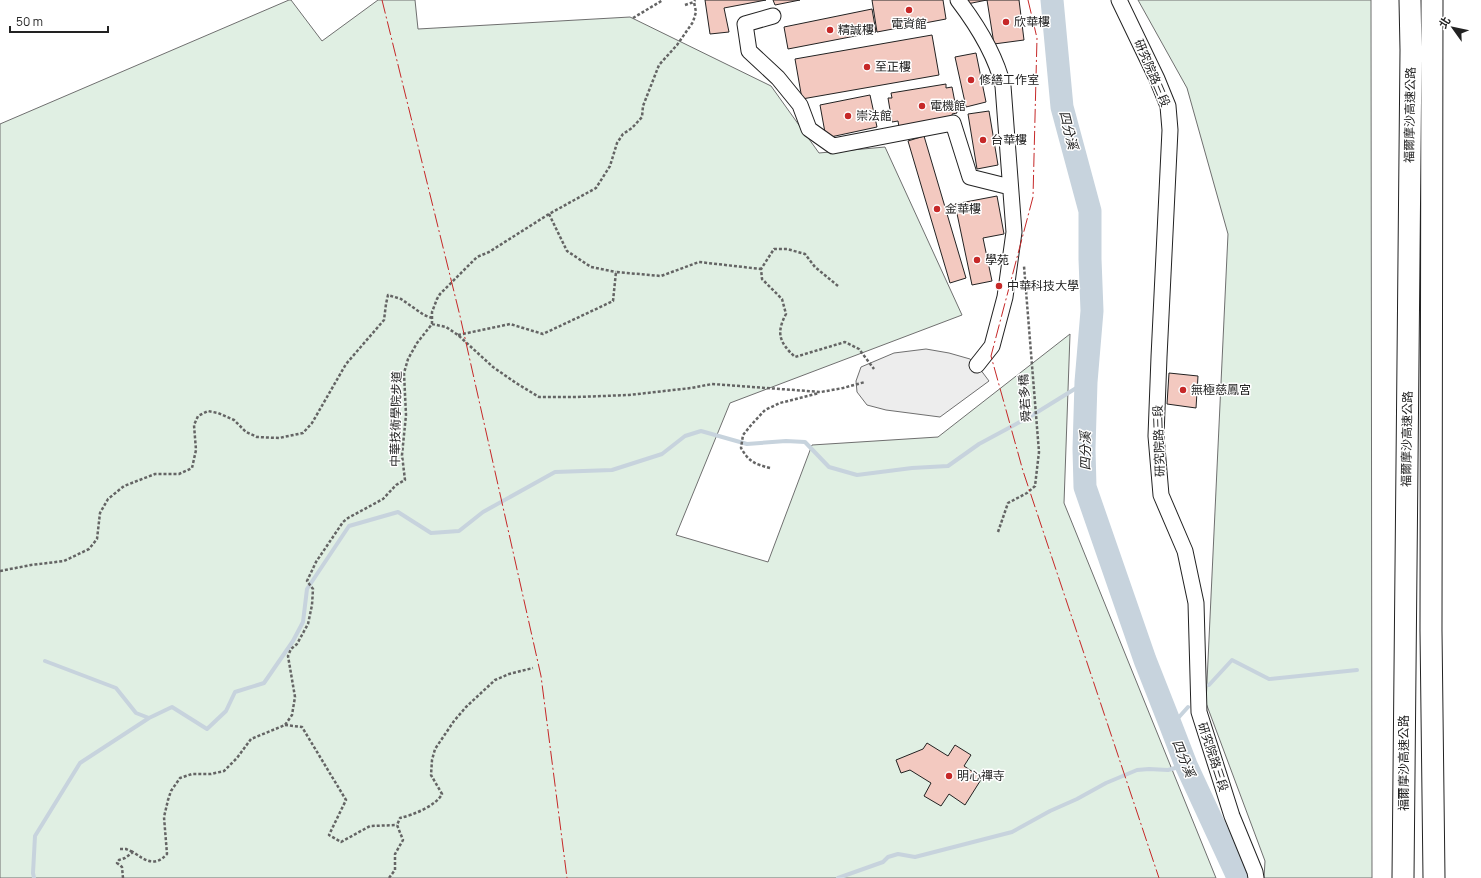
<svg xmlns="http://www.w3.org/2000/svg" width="1481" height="878" font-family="Manrope,'Noto Sans TC',sans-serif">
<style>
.green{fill:#e0efe3;stroke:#6f6f6f}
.parking{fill:#ededed;stroke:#6f6f6f}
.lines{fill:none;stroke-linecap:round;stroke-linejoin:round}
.stream{stroke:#c7d3dd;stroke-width:4}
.river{stroke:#c7d3dd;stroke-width:23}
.building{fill:#f3c9c0;stroke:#222}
.minor-casing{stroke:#222;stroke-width:17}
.highway-casing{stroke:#222;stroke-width:23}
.path{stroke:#646464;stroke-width:2.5;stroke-dasharray:3 2;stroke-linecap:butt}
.minor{stroke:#fff;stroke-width:15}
.highway{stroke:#fff;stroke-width:21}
.power{stroke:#c62828;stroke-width:1;stroke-dasharray:14 3 2 3;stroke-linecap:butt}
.poi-dot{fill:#c62828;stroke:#fff;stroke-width:1.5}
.labels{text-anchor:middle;stroke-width:3;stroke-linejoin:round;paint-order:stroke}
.poi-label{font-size:12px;fill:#222;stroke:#fff;text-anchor:start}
.street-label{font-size:12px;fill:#222;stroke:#fff}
.water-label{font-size:13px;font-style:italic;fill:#222;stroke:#fff}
</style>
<rect width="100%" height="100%" fill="#fff"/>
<path class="green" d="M289,0h2l31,41 56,-41h37l3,29 212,-12 141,69 48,67 66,-6 77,168 -232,88 -54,132 92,27 44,-117 126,-8 132,-103 -6,169 152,375h-1216v-754z
M1138,0h233l1,878h-108l1,-17 -59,-158 22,-469 -41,-146z"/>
<path class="parking" d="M926,349l23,4 21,6 7,6 12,16 -49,36 -54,-7 -19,-5 -10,-13 -1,-11 5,-14 33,-14z"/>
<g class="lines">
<path class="stream" d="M45,661l71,27 20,25 13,5
M1209,685l23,-25 37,19 88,-9
M1171,726l17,-19
M34,878l-1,-5 2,-37 45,-73 69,-45 23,-11 35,22 19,-18 9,-19 29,-9 29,-42 10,-19 4,-33 42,-63 49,-14 33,21 28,-2 24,-19 72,-40 57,-2 50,-16 23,-18 16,-5 46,13 39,-3 19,1 24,25 28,8 55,-7 36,-2 31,-22 52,-28 55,-34
M838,878l45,-16 5,-5 10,-3 17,3 97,-25 38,-21 27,-12 29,-16 31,-13 12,-1 19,1 18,-5"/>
<path class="river" d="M1052,0l10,107 28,104v48l2,52 -6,71 -2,67 1,38 60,173 26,66 15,39 51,110v3"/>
</g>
<path class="building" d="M705,0h61l-42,8 5,24 -19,2z
M773,0h27l-25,5z
M872,0h71l3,19 -69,13z
M966,0h53l5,40 -30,4 -7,-44 -20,4z
M872,9l4,23 -88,17 -4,-22z
M932,35l7,40 -137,24 -7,-40z
M976,53l10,49 -20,5 -11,-50z
M946,84v4l6,-1 5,26 -5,1 1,4 -54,9 -1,-6 -6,1 -4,-24h4l-1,-5z
M870,95l7,32 -51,11 -6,-33z
M989,111l9,54 -21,4 -9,-55z
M924,136l42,142 -16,5 -42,-142z
M997,196l7,38 -21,4 9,43 -20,4 -17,-81z
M1169,373l29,3 -2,32 -29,-4z
M927,743l21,13 7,-11 16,10 -7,11 18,12 -17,27 -16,-11 -8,12 -17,-10 7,-13 -21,-13 -9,3 -5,-13 27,-11z"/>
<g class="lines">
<defs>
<path id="minor" d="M958,0c19,25 38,56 45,86l11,146 -9,65 -13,49 -15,19
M1119,0l38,79 11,27 2,24 -11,227 -3,79 5,59 24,56 11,52 3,109 33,104 23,56 1,6
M773,16l-28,8 4,27 29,27 22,27 9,24 24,17 120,-23 17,54 40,10"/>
<path id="highway" d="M1432,0l-1,631 3,247
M1403,878l8,-828 -1,-50"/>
</defs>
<use href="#minor" class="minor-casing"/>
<use href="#highway" class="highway-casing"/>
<path class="path" d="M685,5l9,-3
M633,18l30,-18
M549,214l18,37 24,16 25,5
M838,286l-23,-19 -10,-13 -18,-5h-13l-13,20 1,10 20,20 4,15c-10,19 -7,28 9,43l50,-15 14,7 15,20
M432,324l14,3 12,8 35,32 23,16 23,14h38l52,-2 62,-7 21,-4 109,8 22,-4 22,-6
M458,335l52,-11 33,10 70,-33 3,-29 45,4 38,-14 62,7
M770,468c-15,-4 -21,-6 -29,-20l2,-13 9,-11 13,-14 15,-7 39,-10
M998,532l10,-29 19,-10 8,-7 4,-34 -15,-186
M0,571l31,-6 33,-4 25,-12 8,-10 3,-26 8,-14 16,-13 31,-12h24l13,-6 4,-18 -2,-25 4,-9 10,-5 10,2 16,7 12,12 11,5 22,1 24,-5 9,-10 34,-59 38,-44 2,-16 2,-9 13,4 23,16 8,3
M285,725l17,2 44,73 -17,35 12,7 29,-16 27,-1
M120,849h6l7,3
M123,878l-1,-11 -5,-4 2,-3 6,-2 8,-6c13,9 22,15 34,2l-3,-37 4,-17 3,-9 9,-13 12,-4h19l13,-3 13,-13 14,-19 34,-14 7,-10 3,-18 -7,-41 3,-7 6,-5 11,-20 4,-19 1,-16 -6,-8 9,-19 27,-40 5,-4 35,-19 13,-14 9,-5 -3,-25 4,-40 -2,-42 4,-14 9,-16 15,-19v-12l5,-13 3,-5 37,-37 12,-5 60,-38 47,-26 14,-22 7,-23 6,-9 9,-6 10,-11 1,-11 16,-41 18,-20 16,-23 3,-10 -2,-10 1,-2
M389,878l6,-8v-16l8,-14 -6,-15 3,-7c13,-3 36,-12 42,-24l-11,-19 1,-15 3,-11 19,-28 12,-14 29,-27 14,-6 24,-6"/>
<use href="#minor" class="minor"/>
<use href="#highway" class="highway"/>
<path class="power" d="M382,0l78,316 81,360 26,202
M1028,0l9,38 -4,159 -42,159 32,115 136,407"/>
</g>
<g class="poi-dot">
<circle cx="909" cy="10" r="4"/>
<circle cx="1006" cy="22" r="4"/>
<circle cx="830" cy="30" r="4"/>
<circle cx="867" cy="67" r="4"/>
<circle cx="971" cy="80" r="4"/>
<circle cx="922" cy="106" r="4"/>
<circle cx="848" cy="116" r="4"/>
<circle cx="983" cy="140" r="4"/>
<circle cx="937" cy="209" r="4"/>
<circle cx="977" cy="260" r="4"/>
<circle cx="999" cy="286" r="4"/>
<circle cx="1183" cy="390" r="4"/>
<circle cx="949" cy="776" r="4"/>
</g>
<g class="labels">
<g class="poi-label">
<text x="1014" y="26">欣華樓</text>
<text x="909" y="28" text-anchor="middle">電資館</text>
<text x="838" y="34">精誠樓</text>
<text x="875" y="71">至正樓</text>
<text x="979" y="84">修繕工作室</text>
<text x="930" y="110">電機館</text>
<text x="856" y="120">崇法館</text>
<text x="991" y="144">台華樓</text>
<text x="945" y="213">金華樓</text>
<text x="985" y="264">學苑</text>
<text x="1007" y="290">中華科技大學</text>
<text x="1191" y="394">無極慈鳳宮</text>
<text x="957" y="780">明心禪寺</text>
</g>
<g class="street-label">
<text transform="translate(1152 73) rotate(67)" y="4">研究院路三段</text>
<text transform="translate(1410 115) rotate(-89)" y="4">福爾摩沙高速公路</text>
<text transform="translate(1025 398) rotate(-94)" y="4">舜若多橋</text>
<text transform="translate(396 419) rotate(-89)" y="4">中華技術學院步道</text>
<text transform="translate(1407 439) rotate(-89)" y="4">福爾摩沙高速公路</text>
<text transform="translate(1159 441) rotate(-92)" y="4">研究院路三段</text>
<text transform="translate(1213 757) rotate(72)" y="4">研究院路三段</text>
<text transform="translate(1404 763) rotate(-90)" y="4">福爾摩沙高速公路</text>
</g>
<g class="water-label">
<text transform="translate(1069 130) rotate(76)" y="5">四分溪</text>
<text transform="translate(1085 451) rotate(-90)" y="5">四分溪</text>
<text transform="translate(1184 758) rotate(68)" y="5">四分溪</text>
</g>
</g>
<g transform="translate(1453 28) rotate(303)" stroke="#ffffff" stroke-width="3" paint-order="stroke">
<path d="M0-3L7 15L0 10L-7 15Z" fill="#222222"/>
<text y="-6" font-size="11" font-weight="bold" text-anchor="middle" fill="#222222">北</text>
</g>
<path d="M10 26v6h98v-6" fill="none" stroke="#222222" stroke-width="2"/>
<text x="16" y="26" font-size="12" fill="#222222" stroke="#ffffff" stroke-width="3" paint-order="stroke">50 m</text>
</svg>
